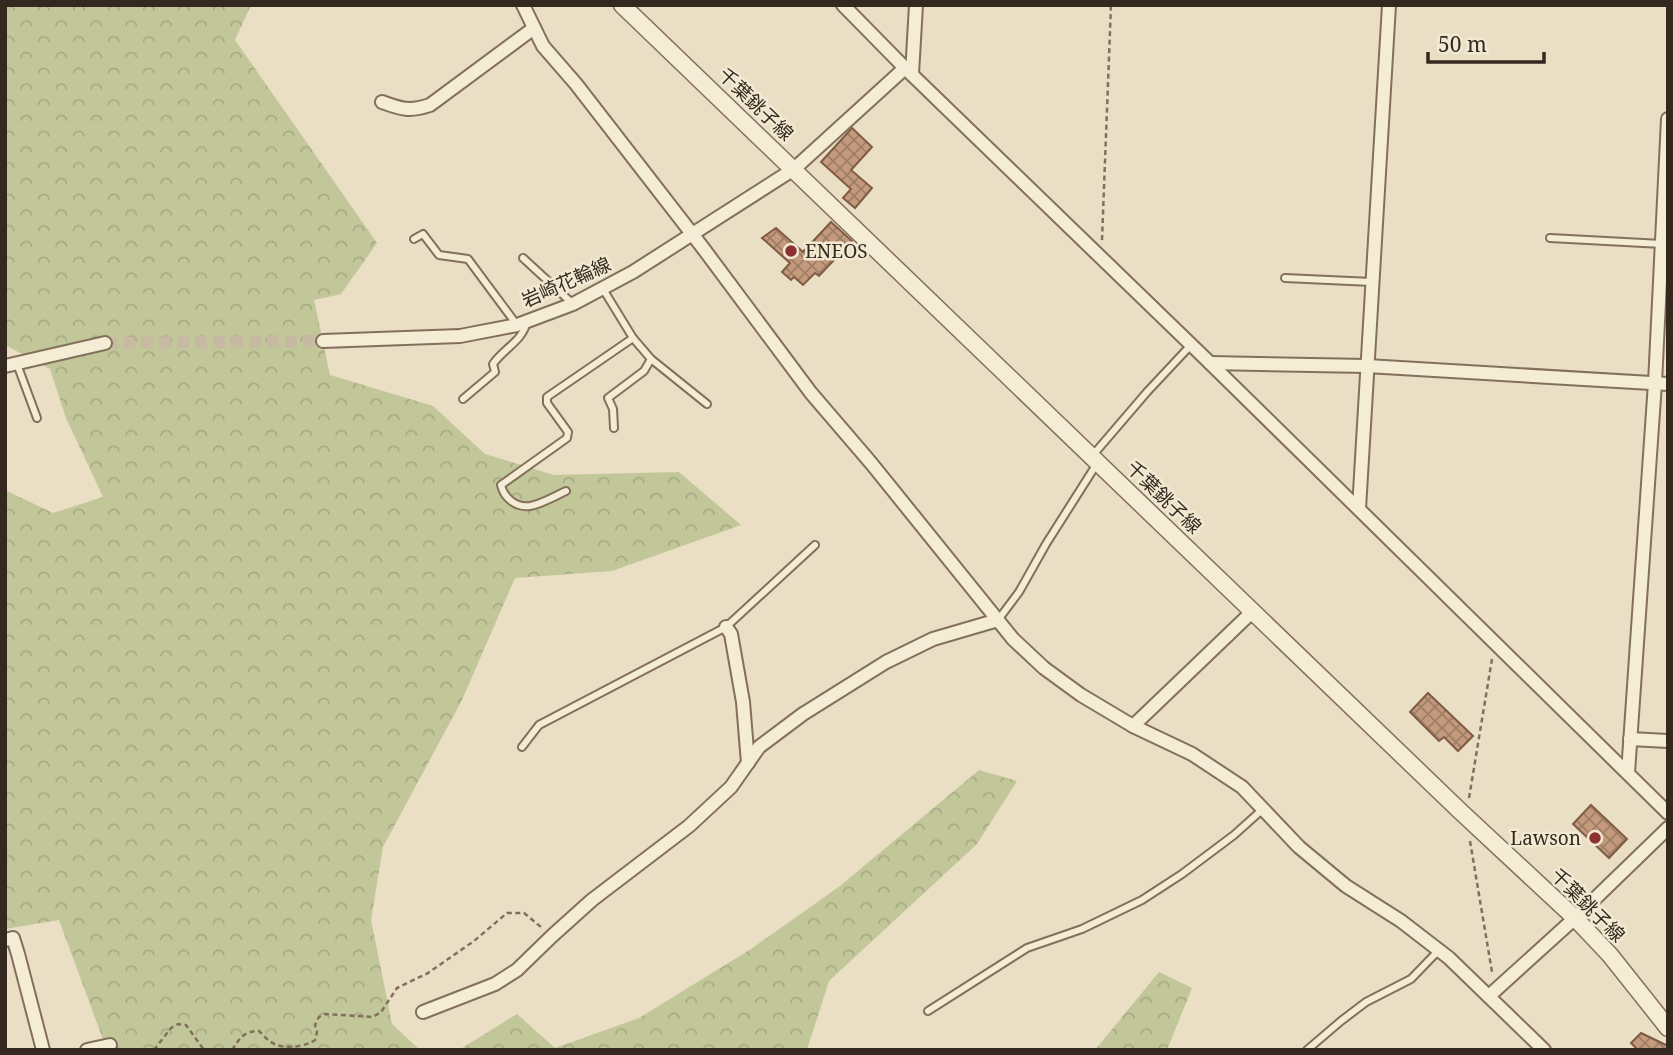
<svg xmlns="http://www.w3.org/2000/svg" width="1673" height="1055" viewBox="0 0 1673 1055" font-family="'Noto Serif','Noto Sans JP',serif">
	<style>
		.forest { fill: url(#forest-crowns) }
		.building { fill: url(#building-cross-hatch); stroke: #7f5b44; stroke-width: 2 }
		.lines { fill: none; stroke-linecap: round; stroke-linejoin: round }
		.minor-tunnel { stroke: #c6baa3; stroke-width: 12; stroke-dasharray: 12 6; stroke-linecap: butt }
		.service-casing { stroke: #83705c; stroke-width: 10 }
		.minor-casing { stroke: #83705c; stroke-width: 16 }
		.tertiary-casing { stroke: #83705c; stroke-width: 19 }
		.path { stroke: #83705c; stroke-width: 2.5; stroke-dasharray: 5 3.5; stroke-linecap: butt }
		.service { stroke: #f5ecd6; stroke-width: 6 }
		.minor { stroke: #f5ecd6; stroke-width: 12 }
		.tertiary { stroke: #f5ecd6; stroke-width: 16 }
		.poi-dot { fill: #8c3233; stroke: #f2e9d3; stroke-width: 2.5 }
		.labels { text-anchor: middle; dominant-baseline: central; stroke-width: 5; stroke-linejoin: round; paint-order: stroke }
		.street-label { font-size: 19px; fill: #34291f; stroke: #f2e9d3 }
		.poi-label { font-size: 19px; fill: #34291f; stroke: #f2e9d3; text-anchor: start }
	</style>
	<defs>
		<pattern id="forest-crowns" width="20" height="18" patternUnits="userSpaceOnUse" patternTransform="scale(1.75)"><rect width="20" height="18" fill="#c2c799"/><path d="M2 6a3 3 0 1 1 6 0M12 15a3 3 0 1 1 6 0" fill="none" stroke="#a7ab83"/></pattern>
		<pattern id="building-cross-hatch" width="8" height="8" patternUnits="userSpaceOnUse" patternTransform="scale(1.75)"><rect width="8" height="8" fill="#c49a7d"/><path d="M0 0l8 8M0 8l8-8" fill="none" stroke="#a07e66"/></pattern>
	</defs>
	<rect width="100%" height="100%" fill="#eadec4"/>
	<g class="forest">
		<polygon points="5,5 251,5 235,40 377,243 341,294 314,300 330,375 433,406 485,454 554,475 679,472 741,525 612,571 515,578 462,700 383,847 371,920 392,1024 420,1050 107,1050 59,920 5,929 5,490 53,513 103,497 66,418 50,369 5,345"/>
		<polygon points="979,770 1017,781 977,844 829,981 807,1050 459,1050 517,1014 555,1048 639,1018 751,949 840,886"/>
		<polygon points="1159,972 1192,988 1167,1050 1095,1050"/>
	</g>
	<g class="building">
		<polygon points="852,128 872,147 851,170 872,188 855,208 843,198 851,189 821,162"/>
		<polygon points="831,222 852,241 819,276 815,273 803,285 794,277 791,280 782,272 790,263 762,238 776,228 803,252"/>
		<polygon points="1428,693 1473,736 1458,751 1444,737 1439,741 1410,712"/>
		<polygon points="1591,805 1627,839 1609,858 1573,824"/>
		<polygon points="1641,1033 1668,1046 1668,1050 1638,1050 1631,1043"/>
	</g>
	<g class="lines">
		<polyline class="minor-tunnel" points="105,343 323,341"/>
		<defs>
			<g id="service">
				<polyline points="1550,238 1662,244"/>
				<polyline points="414,239 423,234 439,255 468,259 517,325"/>
				<polyline points="523,258 573,304"/>
				<polyline points="1285,278 1372,282"/>
				<polyline points="603,289 633,338 651,359 707,404"/>
				<polyline points="17,364 37,418"/>
				<path d="M463 399 495 372 493 364C504 348 523 341 527 321"/>
				<polyline points="614,428 613,409 608,398 644,371 651,359"/>
				<polyline points="1093,455 1147,392 1191,345"/>
				<path d="M566 491C555 496 542 504 530 506 516 508 504 498 501 485L567 438 568 432 547 403V397L633 338"/>
				<polyline points="998,620 1019,592 1046,544 1098,462"/>
				<polyline points="522,747 539,725 726,627 815,545"/>
				<polyline points="928,1011 1027,948 1082,929 1142,900 1182,874 1234,835 1263,809"/>
				<polyline points="1307,1050 1341,1021 1366,1002 1411,979 1439,950"/>
			</g>
			<g id="minor">
				<polyline points="523,5 543,46 576,84 703,248 811,393 871,463 1013,639 1044,668 1081,695 1133,726 1192,754 1242,787 1299,847 1346,886 1401,921 1449,958 1544,1050"/>
				<polyline points="843,5 905,68 1210,363 1668,813"/>
				<polyline points="912,74 916,5"/>
				<path d="M382 102C401 109 409 112 430 105L534 28"/>
				<polyline points="323,341 460,336 517,325 573,304 633,272 794,169 905,68"/>
				<polyline points="1210,363 1367,366 1668,384"/>
				<polyline points="5,366 105,343"/>
				<polyline points="1359,509 1389,5"/>
				<polyline points="726,627 731,634 743,702 748,763"/>
				<polyline points="1133,726 1253,611"/>
				<polyline points="1630,739 1668,741"/>
				<polyline points="1628,773 1655,383 1668,119"/>
				<polyline points="5,940 13,938 18,954 43,1050"/>
				<polyline points="1489,996 1575,918 1668,828"/>
				<polyline points="423,1012 495,984 517,970 552,936 592,900 689,826 731,787 759,747 803,714 886,662 933,639 998,620"/>
				<polyline points="87,1050 110,1045"/>
			</g>
			<polyline id="tertiary" points="622,5 1460,811 1575,918 1610,955 1668,1028"/>
		</defs>
		<use href="#service" class="service-casing"/>
		<use href="#minor" class="minor-casing"/>
		<use href="#tertiary" class="tertiary-casing"/>
		<g class="path">
			<polyline points="1102,240 1111,5"/>
			<polyline points="1469,798 1492,659"/>
			<polyline points="1470,841 1492,972"/>
			<polyline points="154,1050 171,1028 178,1024 186,1025 204,1050"/>
			<path d="M232 1050C240 1038 244 1031 259 1031 264 1036 270 1043 277 1045 288 1049 307 1046 315 1040L317 1032 315 1025 319 1017 325 1014 373 1017 381 1012 397 988 428 973 474 941 507 913H524L541 927"/>
		</g>
		<use href="#service" class="service"/>
		<use href="#minor" class="minor"/>
		<use href="#tertiary" class="tertiary"/>
	</g>
	<g class="poi-dot">
		<circle cx="791" cy="251" r="7"/>
		<circle cx="1595" cy="838" r="7"/>
	</g>
	<g class="labels">
		<g class="street-label">
			<text transform="translate(756 104) rotate(44)">千葉銚子線</text>
			<text transform="translate(566 282) rotate(-24)">岩崎花輪線</text>
			<text transform="translate(1164 497) rotate(44)">千葉銚子線</text>
			<text transform="translate(1588 905) rotate(45)">千葉銚子線</text>
		</g>
		<g class="poi-label">
			<text x="805" y="251">ENEOS</text>
			<text x="1581" y="838" text-anchor="end">Lawson</text>
		</g>
	</g>
	<rect width="1673" height="1055" fill="none" stroke="#34291f" stroke-width="14"/>
	<path d="M1428 52v10h116v-10" fill="none" stroke="#34291f" stroke-width="3.5"/>
	<text x="1438" y="52" font-size="21" fill="#34291f" stroke="#f2e9d3" stroke-width="5" paint-order="stroke">50 m</text>
</svg>
